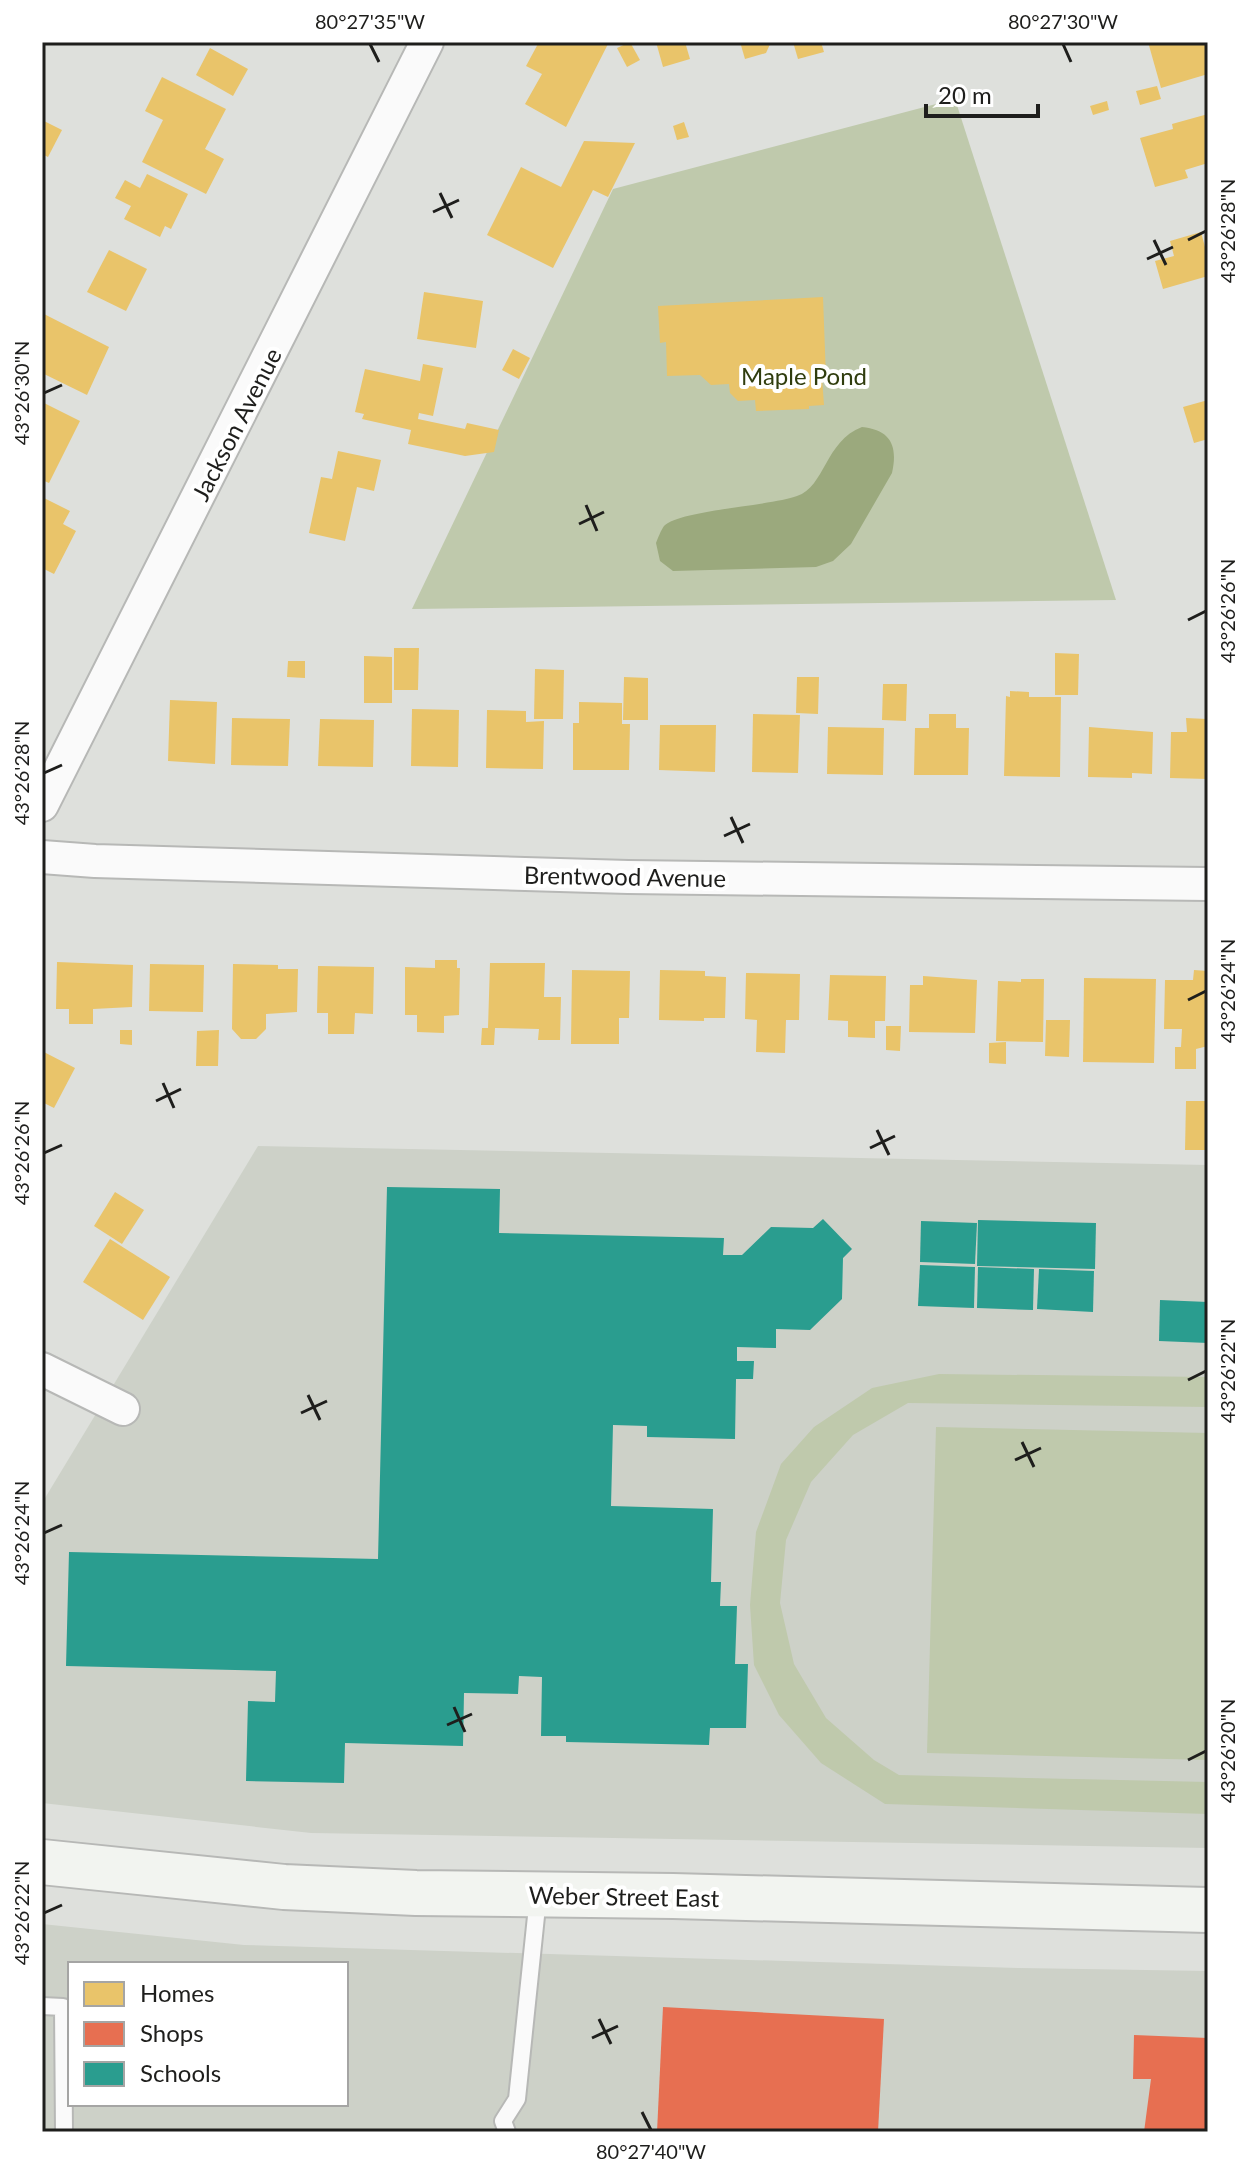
<svg xmlns="http://www.w3.org/2000/svg" width="1250" height="2174" viewBox="0 0 1250 2174" font-family="Lato,sans-serif">
	<style>
		.built { fill: #cdd1c8; fill-rule: evenodd }
		.green { fill: #bfc9ac }
		.water { fill: #9ba97d }
		.homes { fill: #e9c46a }
		.shops { fill: #e76f51 }
		.schools { fill: #2a9d8f }
		.lines { fill: none; stroke-linecap: round; stroke-linejoin: round }
		.lane-casing { stroke: #b7b8b6; stroke-width: 20 }
		.street-casing { stroke: #b7b8b6; stroke-width: 36 }
		.secondary-casing { stroke: #b7b8b6; stroke-width: 48 }
		.lane { stroke: #fafafa; stroke-width: 16 }
		.street { stroke: #fafafa; stroke-width: 32 }
		.secondary { stroke: #f2f4f0; stroke-width: 44 }
		.ticks { fill: none; stroke: #1e1e1c; stroke-width: 3 }
		.labels { text-anchor: middle; dominant-baseline: central; stroke-width: 8; stroke-linejoin: round; paint-order: stroke }
		.park-label { font-size: 24px; fill: #303d0e; stroke: #fff }
		.street-label { font-size: 24px; fill: #1e1e1c; stroke: #fff }
		.neatline { fill: none; stroke: #1e1e1c; stroke-width: 3 }
		.ticks-label { font-size: 20px; text-anchor: middle; fill: #1e1e1c }
	</style>
	<rect width="100%" height="100%" fill="#dee0dc"/>
	<g class="built">
		<polygon points="258,1146 1208,1165 1208,1848 311,1833 42,1803 42,1503"/>
		<path d="M42 1924 244 1945 1020 1968 1208 1971V2132H42ZM70 1964H346V2104H70Z"/>
	</g>
	<g class="green">
		<polygon points="955,99 1116,600 412,609 613,189"/>
		<polygon points="939,1374 1208,1377 1208,1407 908,1403 853,1435 811,1482 786,1540 780,1603 794,1664 826,1718 874,1760 899,1775 1208,1782 1208,1814 885,1804 821,1763 779,1715 754,1665 750,1605 756,1532 781,1464 814,1427 872,1388"/>
		<polygon points="936,1427 1208,1433 1208,1760 927,1753"/>
	</g>
	<path class="water" d="M862 427C891 430 898 446 892 473L851 544 833 561 816 567 673 571 660 561 656 543C658 538 661 530 664 526 680 510 770 506 797 496 825 487 825 441 862 427Z"/>
	<g class="homes">
		<polygon points="539,42 609,42 566,127 525,104 542,74 526,66"/>
		<polygon points="630,42 640,60 627,67 617,48"/>
		<polygon points="656,42 685,42 690,59 663,67"/>
		<polygon points="740,42 771,42 766,53 745,59"/>
		<polygon points="793,42 821,42 824,52 798,59"/>
		<polygon points="1148,42 1208,42 1208,74 1161,88"/>
		<polygon points="210,48 248,69 233,96 196,75"/>
		<polygon points="162,77 226,109 205,149 224,159 206,194 142,162 163,120 145,111"/>
		<polygon points="1157,86 1161,99 1140,105 1136,91"/>
		<polygon points="1107,101 1109,110 1093,115 1090,106"/>
		<polygon points="1208,114 1208,163 1185,170 1188,178 1155,187 1140,138 1173,129 1172,124"/>
		<polygon points="42,120 62,130 48,157 42,154"/>
		<polygon points="684,122 689,137 677,140 673,126"/>
		<polygon points="584,141 635,143 608,197 593,190 553,268 487,235 521,167 561,187"/>
		<polygon points="147,174 188,194 171,229 165,226 160,237 124,219 131,206 115,198 125,180 140,188"/>
		<polygon points="1201,232 1205,247 1208,246 1208,276 1163,289 1155,261 1174,256 1170,241"/>
		<polygon points="109,250 147,269 126,311 87,292"/>
		<polygon points="424,292 483,301 476,348 417,339"/>
		<polygon points="823,297 826,378 822,378 824,405 809,406 809,409 756,411 755,400 738,401 730,393 729,384 711,385 700,375 667,376 666,342 660,343 658,306"/>
		<polygon points="42,313 109,347 87,395 42,373"/>
		<polygon points="513,349 530,358 519,379 502,370"/>
		<polygon points="423,364 443,368 433,416 419,413 418,419 465,429 467,423 499,430 494,452 465,456 408,444 411,430 362,419 364,414 355,412 365,369 420,381"/>
		<polygon points="1208,400 1208,439 1194,443 1183,407"/>
		<polygon points="42,402 80,421 49,483 42,480"/>
		<polygon points="338,451 381,460 374,491 357,487 345,541 309,533 321,477 332,479"/>
		<polygon points="42,497 70,511 63,524 76,531 54,574 42,568"/>
		<polygon points="394,648 419,648 418,690 394,690"/>
		<polygon points="1055,653 1079,654 1078,695 1055,695"/>
		<polygon points="364,656 392,657 392,703 364,703"/>
		<polygon points="288,661 305,661 305,678 287,677"/>
		<polygon points="535,669 564,670 563,719 534,719"/>
		<polygon points="624,677 648,678 648,720 623,720"/>
		<polygon points="797,677 819,677 818,714 796,713"/>
		<polygon points="883,684 907,684 906,721 882,720"/>
		<polygon points="1010,691 1029,692 1029,697 1061,697 1060,777 1004,776 1006,696 1010,697"/>
		<polygon points="170,700 217,702 215,764 168,761"/>
		<polygon points="579,702 622,703 622,724 630,724 629,770 573,770 573,723 579,723"/>
		<polygon points="412,709 459,710 458,767 411,766"/>
		<polygon points="487,710 526,711 526,722 544,721 543,769 486,768"/>
		<polygon points="753,714 800,715 798,773 752,772"/>
		<polygon points="929,714 956,714 956,728 969,728 968,775 914,775 915,728 929,728"/>
		<polygon points="232,718 290,719 288,766 231,765"/>
		<polygon points="1186,718 1207,719 1208,779 1170,778 1171,732 1187,732"/>
		<polygon points="320,719 374,720 373,767 318,766"/>
		<polygon points="660,725 716,725 715,772 659,770"/>
		<polygon points="828,727 884,728 883,775 827,774"/>
		<polygon points="1089,727 1153,732 1152,774 1132,773 1132,778 1088,777"/>
		<polygon points="435,960 457,960 457,968 460,968 459,1015 444,1016 444,1033 417,1032 417,1015 405,1015 405,967 435,968"/>
		<polygon points="57,962 133,965 132,1007 93,1009 93,1024 69,1024 69,1009 56,1009"/>
		<polygon points="490,963 545,963 544,997 561,997 560,1040 538,1040 539,1029 495,1028 494,1045 481,1045 482,1028 488,1028"/>
		<polygon points="150,964 204,965 203,1012 149,1011"/>
		<polygon points="233,964 278,965 278,969 298,969 297,1012 266,1014 266,1029 256,1039 241,1039 232,1029"/>
		<polygon points="318,966 374,967 373,1014 355,1013 354,1034 328,1034 328,1013 317,1013"/>
		<polygon points="572,970 630,971 629,1018 619,1018 619,1044 571,1044"/>
		<polygon points="660,970 705,971 705,976 726,977 725,1018 704,1018 704,1021 659,1020"/>
		<polygon points="1194,970 1208,971 1208,1046 1196,1049 1196,1069 1175,1069 1175,1047 1181,1047 1182,1029 1164,1029 1165,980 1193,980"/>
		<polygon points="746,973 800,974 799,1020 786,1020 785,1053 756,1052 757,1020 745,1019"/>
		<polygon points="830,975 886,976 885,1021 875,1021 875,1038 848,1037 848,1021 828,1020"/>
		<polygon points="923,976 977,980 975,1033 909,1032 910,985 923,985"/>
		<polygon points="1084,978 1156,979 1154,1063 1083,1062"/>
		<polygon points="1021,979 1044,979 1043,1042 996,1041 998,981 1021,982"/>
		<polygon points="1046,1020 1070,1020 1069,1057 1045,1056"/>
		<polygon points="886,1026 901,1026 900,1051 886,1050"/>
		<polygon points="120,1030 132,1030 132,1045 120,1044"/>
		<polygon points="219,1030 218,1066 196,1066 197,1031"/>
		<polygon points="1006,1042 1006,1064 989,1063 989,1043"/>
		<polygon points="42,1051 75,1068 54,1108 42,1102"/>
		<polygon points="1186,1101 1208,1101 1208,1150 1185,1150"/>
		<polygon points="115,1192 144,1210 122,1244 94,1226"/>
		<polygon points="110,1239 170,1277 143,1320 83,1282"/>
	</g>
	<g class="shops">
		<polygon points="663,2007 884,2019 878,2132 657,2132"/>
		<polygon points="1134,2035 1208,2038 1208,2132 1144,2132 1151,2079 1133,2079"/>
	</g>
	<g class="schools">
		<polygon points="387,1187 500,1189 499,1233 724,1238 723,1255 742,1255 771,1227 813,1228 823,1219 852,1249 843,1258 842,1299 810,1330 776,1329 776,1348 737,1347 737,1361 754,1361 753,1379 736,1379 735,1439 647,1437 647,1426 613,1425 611,1506 713,1509 711,1582 721,1582 720,1606 737,1606 735,1664 748,1664 746,1728 710,1728 709,1745 566,1742 566,1736 541,1736 542,1677 519,1676 518,1694 464,1693 463,1746 345,1743 344,1783 246,1781 248,1701 275,1702 276,1671 66,1666 69,1552 378,1559"/>
		<polygon points="978,1220 1096,1223 1095,1269 977,1266"/>
		<polygon points="921,1221 977,1223 975,1264 920,1262"/>
		<polygon points="920,1265 975,1267 974,1308 918,1306"/>
		<polygon points="978,1267 1034,1269 1033,1310 977,1308"/>
		<polygon points="1039,1269 1094,1271 1093,1312 1037,1309"/>
		<polygon points="1160,1300 1208,1302 1208,1343 1159,1341"/>
	</g>
	<g class="lines">
		<defs>
			<g id="lane">
				<polyline points="42,2006 63,2007 64,2132"/>
				<polyline points="507,2132 503,2121 517,2099 538,1897"/>
			</g>
			<g id="street">
				<polyline points="42,805 427,42"/>
				<polyline points="42,857 95,861 628,877 1208,884"/>
				<polyline points="42,1369 123,1409"/>
			</g>
			<polyline id="secondary" points="42,1862 284,1887 416,1893 673,1896 1208,1910"/>
		</defs>
		<use href="#lane" class="lane-casing"/>
		<use href="#street" class="street-casing"/>
		<use href="#secondary" class="secondary-casing"/>
		<use href="#lane" class="lane"/>
		<use href="#street" class="street"/>
		<use href="#secondary" class="secondary"/>
	</g>
	<path class="ticks" d="M370 44 379 62M1063 44 1071 62M440 193 452 218M433 212 459 200M1154 240 1166 265M1188 240 1206 231M1147 259 1173 247M44 393 62 385M586 505 597 531M579 524 604 512M1188 620 1206 611M44 773 62 765M731 817 743 843M724 836 750 824M1188 1000 1206 991M163 1083 174 1108M156 1101 181 1089M877 1130 889 1155M870 1148 895 1136M44 1153 62 1145M1188 1380 1206 1371M308 1395 320 1420M301 1413 327 1401M1022 1442 1034 1467M1015 1460 1041 1448M44 1533 62 1525M454 1707 465 1732M447 1725 472 1714M1188 1760 1206 1751M44 1913 62 1905M599 2019 611 2044M592 2038 618 2026M642 2112 651 2130"/>
	<g class="labels">
		<g class="park-label">
			<text x="804" y="375">Maple Pond</text>
		</g>
		<g class="street-label">
			<text transform="translate(236 424) rotate(-63)">Jackson Avenue</text>
			<text transform="translate(625 876) rotate(1)">Brentwood Avenue</text>
			<text transform="translate(624 1896) rotate(1)">Weber Street East</text>
		</g>
	</g>
	<rect width="1250" height="2174" fill="none" stroke="#ffffff" stroke-width="88"/>
	<rect x="68" y="1962" width="280" height="144" fill="#ffffff" stroke="#a5a5a4" stroke-width="2"/>
	<rect x="84" y="1982" width="40" height="24" fill="#e9c46a" stroke="#a5a5a4" stroke-width="2"/>
	<text x="140" y="2002" font-size="24" fill="#1e1e1c">Homes</text>
	<rect x="84" y="2022" width="40" height="24" fill="#e76f51" stroke="#a5a5a4" stroke-width="2"/>
	<text x="140" y="2042" font-size="24" fill="#1e1e1c">Shops</text>
	<rect x="84" y="2062" width="40" height="24" fill="#2a9d8f" stroke="#a5a5a4" stroke-width="2"/>
	<text x="140" y="2082" font-size="24" fill="#1e1e1c">Schools</text>
	<path d="M926 104v12h112v-12" fill="none" stroke="#1e1e1c" stroke-width="4"/>
	<text x="938" y="104" font-size="24" fill="#1e1e1c" stroke="#ffffff" stroke-width="6" paint-order="stroke">20 m</text>
	<rect x="44" y="44" width="1162" height="2086" class="neatline"/>
	<g class="ticks-label">
		<text x="370" y="29">80°27'35"W</text>
		<text x="1063" y="29">80°27'30"W</text>
		<text transform="translate(1228 231) rotate(-90)" y="7">43°26'28"N</text>
		<text transform="translate(22 393) rotate(-90)" y="7">43°26'30"N</text>
		<text transform="translate(1228 611) rotate(-90)" y="7">43°26'26"N</text>
		<text transform="translate(22 773) rotate(-90)" y="7">43°26'28"N</text>
		<text transform="translate(1228 991) rotate(-90)" y="7">43°26'24"N</text>
		<text transform="translate(22 1153) rotate(-90)" y="7">43°26'26"N</text>
		<text transform="translate(1228 1371) rotate(-90)" y="7">43°26'22"N</text>
		<text transform="translate(22 1533) rotate(-90)" y="7">43°26'24"N</text>
		<text transform="translate(1228 1751) rotate(-90)" y="7">43°26'20"N</text>
		<text transform="translate(22 1913) rotate(-90)" y="7">43°26'22"N</text>
		<text x="651" y="2159">80°27'40"W</text>
	</g>
</svg>
